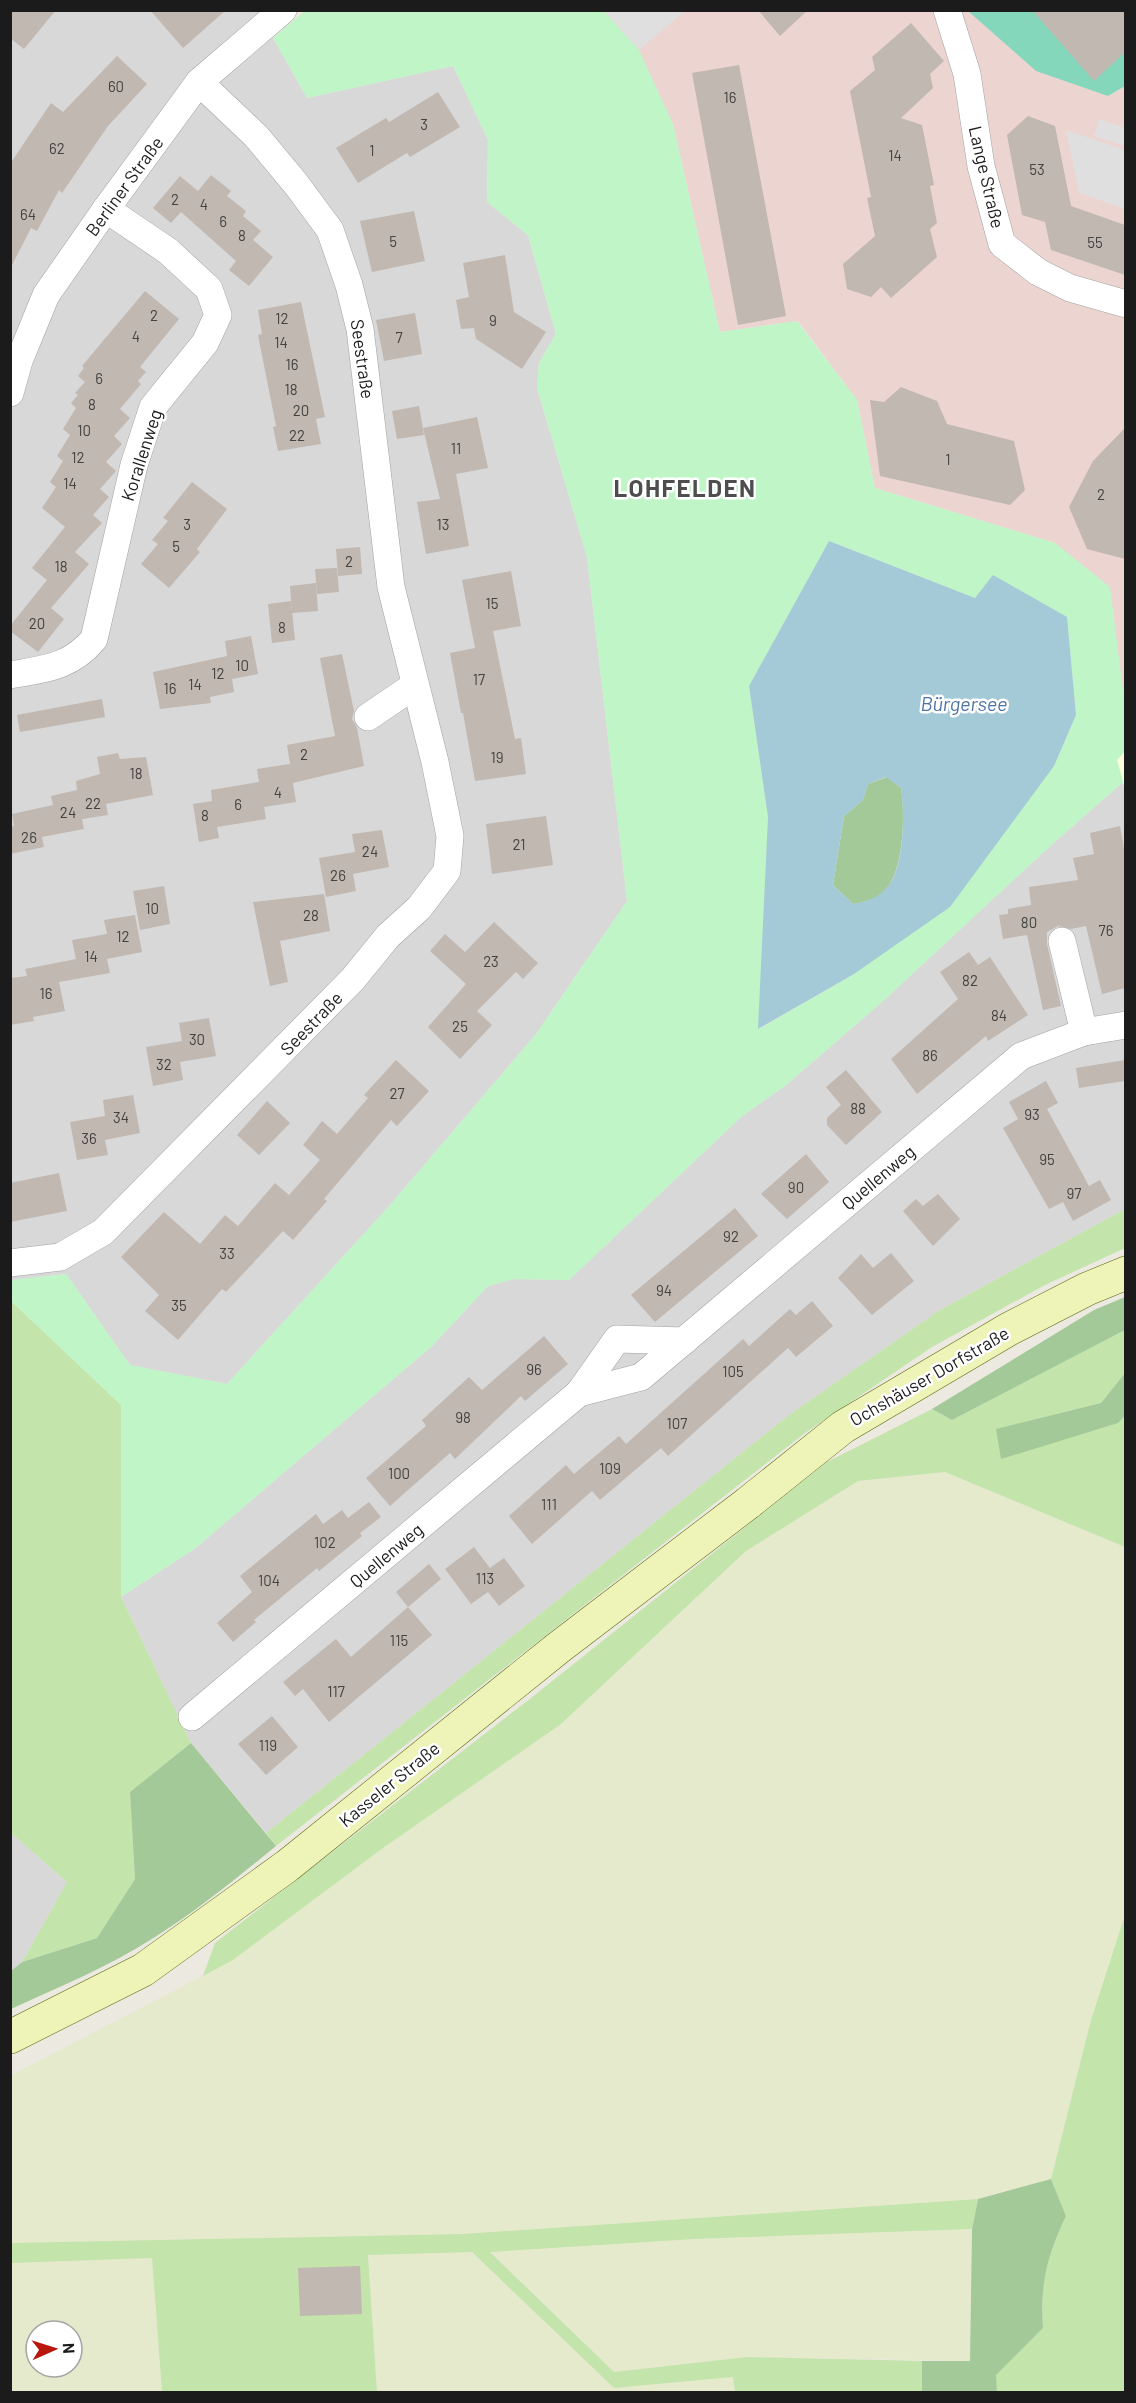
<svg xmlns="http://www.w3.org/2000/svg" width="1136" height="2403" viewBox="0 0 1136 2403" font-family="Barlow,sans-serif">
	<style>
		.residential { fill: #d9d8d8 }
		.commercial { fill: #ecd4d1 }
		.education { fill: #fafcda }
		.farmland { fill: #e6eacd; fill-rule: evenodd }
		.grass { fill: #c3e4aa }
		.forest { fill: #a4c998 }
		.park { fill: #c0f5c7; fill-rule: evenodd }
		.pitch { fill: #84d7bb }
		.parking { fill: #dfdfdf }
		.water { fill: #a4c9d7; fill-rule: evenodd }
		.building { fill: #c0b8b1 }
		.lines { fill: none; stroke-linecap: round; stroke-linejoin: round }
		.street-casing { stroke: #a2a2a2; stroke-width: 28 }
		.secondary-casing { stroke: #59690c; stroke-width: 34 }
		.street { stroke: #fff; stroke-width: 27 }
		.secondary { stroke: #eef4b7; stroke-width: 33 }
		.labels { text-anchor: middle; dominant-baseline: central; stroke-width: 5; stroke-linejoin: round; paint-order: stroke }
		.number-label { font-size: 15px; fill: #444240 }
		.street-label { font-size: 18px; fill: #1b1b1b; stroke: #fff }
		.water-label { font-size: 20px; font-style: italic; fill: #4f74a3; stroke: #fff }
		.district-label { font-size: 24px; font-weight: bold; letter-spacing: 1.5px; fill: #4e4e4e; stroke: #fff }
	</style>
	<rect width="100%" height="100%" fill="#ece9e1"/>
	<g class="residential">
		<polygon points="10,11 262,11 256,17 273,38 307,98 453,66 488,140 487,202 528,235 556,334 539,363 537,388 587,557 627,901 536,1034 390,1205 227,1384 130,1365 66,1274 11,1280"/>
		<polygon points="1123,782 1126,790 1125,1209 940,1310 789,1415 266,1833 191,1743 121,1597 197,1547 432,1346 488,1286 514,1279 569,1280 741,1117 786,1085 881,1003 1048,848"/>
		<polygon points="11,1833 67,1882 22,1962 11,1971"/>
	</g>
	<polygon class="commercial" points="604,11 968,11 1108,96 1125,86 1125,706 1122,686 1055,543 875,488 857,400 798,321 720,332 673,124"/>
	<polygon class="education" points="1125,751 1125,790 1117,760"/>
	<g class="farmland">
		<polygon points="945,1472 1125,1547 1125,1915 1091,2020 1051,2179 978,2199 462,2234 11,2243 10,2076 233,1960 383,1848 561,1724 746,1551 858,1481"/>
		<polygon points="972,2229 970,2361 747,2357 614,2372 490,2251 695,2239"/>
		<polygon points="472,2252 614,2388 733,2377 735,2392 377,2392 368,2254"/>
		<path d="M152 2258 162 2392H11L10 2263ZM36 2331H72V2367H36Z"/>
	</g>
	<g class="grass">
		<polygon points="1125,1209 1125,1248 1045,1285 932,1347 805,1433 276,1846 266,1833 789,1415 940,1310"/>
		<polygon points="11,1301 121,1405 121,1597 191,1743 130,1792 135,1879 97,1938 22,1962 67,1882 11,1833"/>
		<polygon points="1125,1330 1125,1373 1101,1403 997,1429 1118,1423 1125,1416 1125,1547 945,1472 858,1481 746,1551 561,1724 383,1848 233,1960 203,1976 215,1943 531,1698 827,1462 932,1409 952,1420"/>
		<path d="M1125 1915V2392H997L995 2375 1043 2328C1040 2284 1047 2256 1066 2216L1051 2179 1091 2020Z"/>
		<polygon points="978,2199 972,2229 695,2239 490,2252 614,2372 747,2357 922,2361 922,2392 735,2392 733,2377 614,2388 472,2252 368,2255 377,2392 162,2392 152,2258 11,2263 10,2243 462,2234"/>
	</g>
	<g class="forest">
		<path d="M887 777 901 788C905 812 904 864 889 885 880 898 867 902 853 904L833 885 844 816 863 800 868 784Z"/>
		<polygon points="1125,1297 1125,1330 952,1420 932,1409 1094,1310"/>
		<polygon points="1125,1373 1125,1416 1118,1423 1001,1459 996,1429 1101,1403"/>
		<path d="M191 1743 276 1846C237 1878 198 1910 155 1937 110 1966 59 1987 11 2009V1971L22 1962 97 1938 135 1879 130 1792Z"/>
		<path d="M1051 2179 1066 2216C1047 2256 1040 2284 1043 2328L996 2375 997 2392H922V2361H970L972 2229 978 2199Z"/>
	</g>
	<path class="park" d="M305 11H604L639 50 673 124 720 332 797 321 857 400 875 488 1055 543 1110 587 1125 706V751L1117 760 1123 782 1048 848 881 1003 786 1085 741 1117 569 1280 514 1279 488 1286 432 1346 197 1547 121 1597V1405L11 1301 10 1280 66 1274 130 1365 227 1384 390 1205 536 1034 627 901 587 557 537 388 539 363 556 334 528 235 487 202 488 140 453 66 307 98 273 38ZM829 541 975 598 1067 617 1076 715 1054 766 1017 813 854 974 759 1029 768 817 749 686Z"/>
	<polygon class="pitch" points="968,11 1125,11 1125,86 1108,96 1036,71"/>
	<g class="parking">
		<polygon points="604,11 685,11 639,50"/>
		<polygon points="1099,119 1125,128 1125,146 1094,136"/>
		<polygon points="1066,130 1125,150 1125,209 1079,193"/>
	</g>
	<path class="water" d="M829 541 975 598 993 575 1067 617 1076 715 1054 766 950 907 854 974 758 1029 768 817 749 686ZM886 777 901 788C905 813 904 865 889 885 880 897 867 902 853 904L833 885 844 816 863 800 868 784Z"/>
	<g class="building">
		<polygon points="10,10 56,10 24,49 10,38"/>
		<polygon points="150,10 226,10 183,48"/>
		<polygon points="758,10 808,10 780,36"/>
		<polygon points="1032,10 1125,10 1125,52 1094,81"/>
		<polygon points="911,23 944,61 930,74 933,88 901,118 922,125 934,185 930,186 937,223 930,229 937,257 891,298 881,287 871,297 847,289 843,264 875,236 867,198 871,197 850,91 875,70 872,57"/>
		<polygon points="117,56 147,84 108,126 62,193 59,190 37,231 31,228 10,269 10,164 51,103 63,112"/>
		<polygon points="739,65 786,316 738,325 692,73"/>
		<polygon points="438,92 460,127 410,157 407,153 358,183 336,148 386,118 389,122"/>
		<polygon points="1028,116 1055,126 1071,206 1125,225 1125,275 1051,250 1045,222 1022,215 1007,135"/>
		<polygon points="211,175 231,191 227,196 246,211 243,216 261,231 253,240 273,257 249,286 229,270 236,261 181,212 171,223 153,208 180,176 198,191"/>
		<polygon points="414,211 425,261 372,272 360,221"/>
		<polygon points="505,255 514,312 546,332 522,369 476,339 474,328 461,329 456,300 469,297 463,263"/>
		<polygon points="145,291 179,319 140,367 146,372 138,381 141,384 120,409 130,418 114,436 122,444 106,462 116,471 100,489 109,497 93,515 102,523 75,552 89,564 51,608 64,619 38,652 10,631 10,626 47,580 32,568 65,527 42,508 56,487 50,482 63,461 57,456 70,435 63,429 76,408 71,403 78,395 75,393 85,382 78,376 84,368 82,366"/>
		<polygon points="301,302 325,417 316,419 321,444 278,451 273,427 276,426 258,335 262,334 258,310"/>
		<polygon points="415,313 422,354 384,361 376,320"/>
		<polygon points="901,387 937,401 947,424 1014,441 1025,490 1010,505 880,476 870,400 884,402"/>
		<polygon points="419,406 424,435 397,439 392,411"/>
		<polygon points="477,417 488,468 456,474 469,546 426,554 417,502 440,499 423,428"/>
		<polygon points="1125,428 1125,559 1087,549 1069,507 1093,461"/>
		<polygon points="192,482 227,509 197,549 200,552 169,588 141,564 158,544 152,540 168,521 163,518"/>
		<polygon points="360,547 362,574 338,576 336,549"/>
		<polygon points="337,568 339,592 317,594 315,569"/>
		<polygon points="511,571 521,626 493,631 515,739 521,738 526,774 475,781 463,713 461,713 450,653 475,648 462,580"/>
		<polygon points="316,583 318,611 292,613 290,586"/>
		<polygon points="291,601 295,640 272,643 268,604"/>
		<polygon points="251,636 258,674 232,679 234,692 210,697 211,703 160,709 153,672 227,656 225,641"/>
		<polygon points="342,654 354,711 352,719 357,728 364,766 293,783 296,802 264,807 266,819 217,827 219,838 199,842 193,804 212,801 211,790 259,782 257,769 290,764 287,745 335,736 320,658"/>
		<polygon points="102,699 105,717 20,732 17,715"/>
		<polygon points="118,753 120,759 146,757 153,795 106,804 108,815 82,819 84,829 42,837 44,847 10,854 10,827 14,826 12,814 53,805 51,796 77,790 76,781 100,774 97,757"/>
		<polygon points="546,816 553,865 492,874 486,824"/>
		<polygon points="1120,826 1125,854 1125,988 1102,994 1086,926 1071,929 1058,926 1047,932 1047,944 1061,1006 1043,1010 1027,935 1003,939 999,915 1008,914 1008,909 1031,905 1029,887 1078,880 1073,858 1094,854 1090,833"/>
		<polygon points="382,830 389,867 353,874 356,891 326,897 319,858 355,852 352,834"/>
		<polygon points="164,886 170,924 140,930 133,891"/>
		<polygon points="324,894 330,931 280,941 288,982 270,986 253,902"/>
		<polygon points="135,915 142,952 107,959 110,973 59,982 65,1011 33,1017 34,1021 10,1025 10,978 27,976 25,969 76,959 72,940 107,934 104,920"/>
		<polygon points="494,922 538,963 523,979 516,972 477,1011 492,1025 460,1059 428,1027 466,984 430,951 445,934 465,952"/>
		<polygon points="969,952 978,965 990,957 1028,1015 988,1041 986,1036 917,1094 891,1059 958,999 940,972"/>
		<polygon points="209,1018 216,1056 180,1062 183,1080 153,1086 146,1047 182,1041 179,1023"/>
		<polygon points="396,1060 429,1091 397,1126 391,1120 324,1199 327,1201 293,1240 283,1231 226,1292 222,1289 178,1340 145,1311 159,1295 121,1257 164,1212 200,1244 225,1215 238,1226 275,1183 289,1195 320,1160 303,1145 322,1121 337,1134 368,1098 364,1095"/>
		<polygon points="1125,1060 1125,1081 1079,1088 1076,1068"/>
		<polygon points="846,1070 882,1112 846,1145 827,1125 827,1118 841,1105 826,1087"/>
		<polygon points="1046,1081 1058,1103 1047,1109 1076,1162 1089,1186 1100,1180 1111,1200 1073,1221 1063,1202 1049,1209 1003,1128 1018,1119 1009,1102"/>
		<polygon points="133,1095 140,1133 105,1140 108,1155 77,1160 70,1122 105,1116 103,1100"/>
		<polygon points="267,1101 290,1123 259,1155 237,1135"/>
		<polygon points="806,1154 829,1182 787,1219 761,1194"/>
		<polygon points="59,1173 67,1211 10,1222 10,1183"/>
		<polygon points="938,1194 960,1219 933,1246 903,1211 916,1199 923,1206"/>
		<polygon points="735,1208 758,1236 655,1322 631,1295"/>
		<polygon points="891,1253 914,1281 872,1315 838,1278 861,1254 873,1268"/>
		<polygon points="812,1301 833,1326 796,1357 788,1348 668,1456 661,1448 600,1500 592,1491 532,1544 509,1516 566,1465 574,1474 619,1436 626,1444 743,1339 749,1346 790,1309 796,1315"/>
		<polygon points="544,1336 568,1364 525,1401 521,1396 455,1459 450,1453 390,1506 366,1478 426,1426 422,1420 469,1377 482,1390"/>
		<polygon points="369,1502 381,1517 360,1533 362,1536 319,1571 317,1568 254,1620 256,1622 233,1642 217,1623 252,1592 240,1576 316,1514 323,1524 342,1510 348,1518"/>
		<polygon points="474,1547 490,1568 504,1558 525,1586 499,1606 488,1592 471,1604 445,1569"/>
		<polygon points="429,1564 441,1579 408,1607 396,1592"/>
		<polygon points="408,1607 432,1635 329,1722 303,1689 295,1696 283,1682 336,1639 351,1657"/>
		<polygon points="272,1716 298,1747 266,1775 238,1744"/>
		<polygon points="360,2266 362,2314 300,2316 298,2268"/>
	</g>
	<g class="lines">
		<defs>
			<g id="street">
				<polyline points="947,10 967,74 981,166 1002,244 1038,272 1070,288 1126,304"/>
				<polyline points="10,393 19,361 46,295 106,209 199,82 283,10"/>
				<path d="M10 675C45 669 71 667 94 639L134 465 153 407 205 343 218 315 209 289 168 251 106 209"/>
				<polyline points="368,717 415,685"/>
				<polyline points="1062,941 1084,1032"/>
				<polyline points="10,1263 60,1257 103,1232 353,979 388,936 419,908 447,871 450,836 435,762 391,587 360,329 349,285 330,230 296,184 256,136 199,82"/>
				<polyline points="579,1393 617,1339 684,1341"/>
				<polyline points="192,1717 579,1393 641,1377 1021,1056 1084,1032 1126,1025"/>
			</g>
			<polyline id="secondary" points="10,2037 143,1970 287,1866 558,1648 748,1503 843,1427 1009,1329 1087,1289 1126,1273"/>
		</defs>
		<use href="#street" class="street-casing"/>
		<use href="#secondary" class="secondary-casing"/>
		<use href="#street" class="street"/>
		<use href="#secondary" class="secondary"/>
	</g>
	<g class="labels">
		<g class="number-label">
			<text x="116" y="86">60</text>
			<text x="730" y="97">16</text>
			<text x="424" y="124">3</text>
			<text x="57" y="148">62</text>
			<text x="372" y="150">1</text>
			<text x="895" y="155">14</text>
			<text x="1037" y="169">53</text>
			<text x="175" y="199">2</text>
			<text x="204" y="204">4</text>
			<text x="28" y="214">64</text>
			<text x="223" y="221">6</text>
			<text x="242" y="235">8</text>
			<text x="393" y="241">5</text>
			<text x="1095" y="242">55</text>
			<text x="154" y="315">2</text>
			<text x="282" y="318">12</text>
			<text x="493" y="320">9</text>
			<text x="136" y="336">4</text>
			<text x="399" y="337">7</text>
			<text x="281" y="342">14</text>
			<text x="292" y="364">16</text>
			<text x="99" y="378">6</text>
			<text x="291" y="389">18</text>
			<text x="92" y="404">8</text>
			<text x="301" y="410">20</text>
			<text x="84" y="430">10</text>
			<text x="297" y="435">22</text>
			<text x="456" y="448">11</text>
			<text x="78" y="457">12</text>
			<text x="948" y="459">1</text>
			<text x="70" y="483">14</text>
			<text x="1101" y="494">2</text>
			<text x="187" y="524">3</text>
			<text x="443" y="524">13</text>
			<text x="176" y="546">5</text>
			<text x="349" y="561">2</text>
			<text x="61" y="566">18</text>
			<text x="492" y="603">15</text>
			<text x="37" y="623">20</text>
			<text x="282" y="627">8</text>
			<text x="242" y="665">10</text>
			<text x="218" y="673">12</text>
			<text x="479" y="679">17</text>
			<text x="195" y="684">14</text>
			<text x="170" y="688">16</text>
			<text x="304" y="754">2</text>
			<text x="497" y="757">19</text>
			<text x="136" y="773">18</text>
			<text x="278" y="792">4</text>
			<text x="93" y="803">22</text>
			<text x="238" y="804">6</text>
			<text x="68" y="812">24</text>
			<text x="205" y="815">8</text>
			<text x="29" y="837">26</text>
			<text x="519" y="844">21</text>
			<text x="370" y="851">24</text>
			<text x="338" y="875">26</text>
			<text x="152" y="908">10</text>
			<text x="311" y="915">28</text>
			<text x="1029" y="922">80</text>
			<text x="1106" y="930">76</text>
			<text x="123" y="936">12</text>
			<text x="91" y="956">14</text>
			<text x="491" y="961">23</text>
			<text x="970" y="980">82</text>
			<text x="46" y="993">16</text>
			<text x="999" y="1015">84</text>
			<text x="460" y="1026">25</text>
			<text x="197" y="1039">30</text>
			<text x="930" y="1055">86</text>
			<text x="164" y="1064">32</text>
			<text x="397" y="1093">27</text>
			<text x="858" y="1108">88</text>
			<text x="1032" y="1114">93</text>
			<text x="121" y="1117">34</text>
			<text x="89" y="1138">36</text>
			<text x="1047" y="1159">95</text>
			<text x="796" y="1187">90</text>
			<text x="1074" y="1193">97</text>
			<text x="731" y="1236">92</text>
			<text x="227" y="1253">33</text>
			<text x="664" y="1290">94</text>
			<text x="179" y="1305">35</text>
			<text x="534" y="1369">96</text>
			<text x="733" y="1371">105</text>
			<text x="463" y="1417">98</text>
			<text x="677" y="1423">107</text>
			<text x="610" y="1468">109</text>
			<text x="399" y="1473">100</text>
			<text x="549" y="1504">111</text>
			<text x="325" y="1542">102</text>
			<text x="485" y="1578">113</text>
			<text x="269" y="1580">104</text>
			<text x="399" y="1640">115</text>
			<text x="336" y="1691">117</text>
			<text x="268" y="1745">119</text>
		</g>
		<g class="street-label">
			<text transform="translate(987 177) rotate(77)">Lange Straße</text>
			<text transform="translate(124 186) rotate(-54)">Berliner Straße</text>
			<text transform="translate(363 359) rotate(82)">Seestraße</text>
			<text transform="translate(141 455) rotate(-72)">Korallenweg</text>
			<text transform="translate(311 1023) rotate(-46)">Seestraße</text>
			<text transform="translate(878 1177) rotate(-40)">Quellenweg</text>
			<text transform="translate(929 1376) rotate(-30)">Ochshäuser Dorfstraße</text>
			<text transform="translate(386 1555) rotate(-40)">Quellenweg</text>
			<text transform="translate(389 1784) rotate(-39)">Kasseler Straße</text>
		</g>
		<g class="water-label">
			<text x="964" y="703">Bürgersee</text>
		</g>
		<g class="district-label">
			<text x="685" y="487">LOHFELDEN</text>
		</g>
	</g>
	<rect width="1136" height="2403" fill="none" stroke="#1b1b1b" stroke-width="24"/>
	<g transform="translate(54 2349) rotate(87)"><circle r="28" fill="#ffffff" stroke="#a4a4a4" stroke-width="1.5"/>
	<path d="M0-4.5L10 22L0 15L-10 22Z" fill="#b9170d"/>
	<text y="-9" font-size="16" font-weight="bold" text-anchor="middle" fill="#1b1b1b">N</text>
	</g>
</svg>
